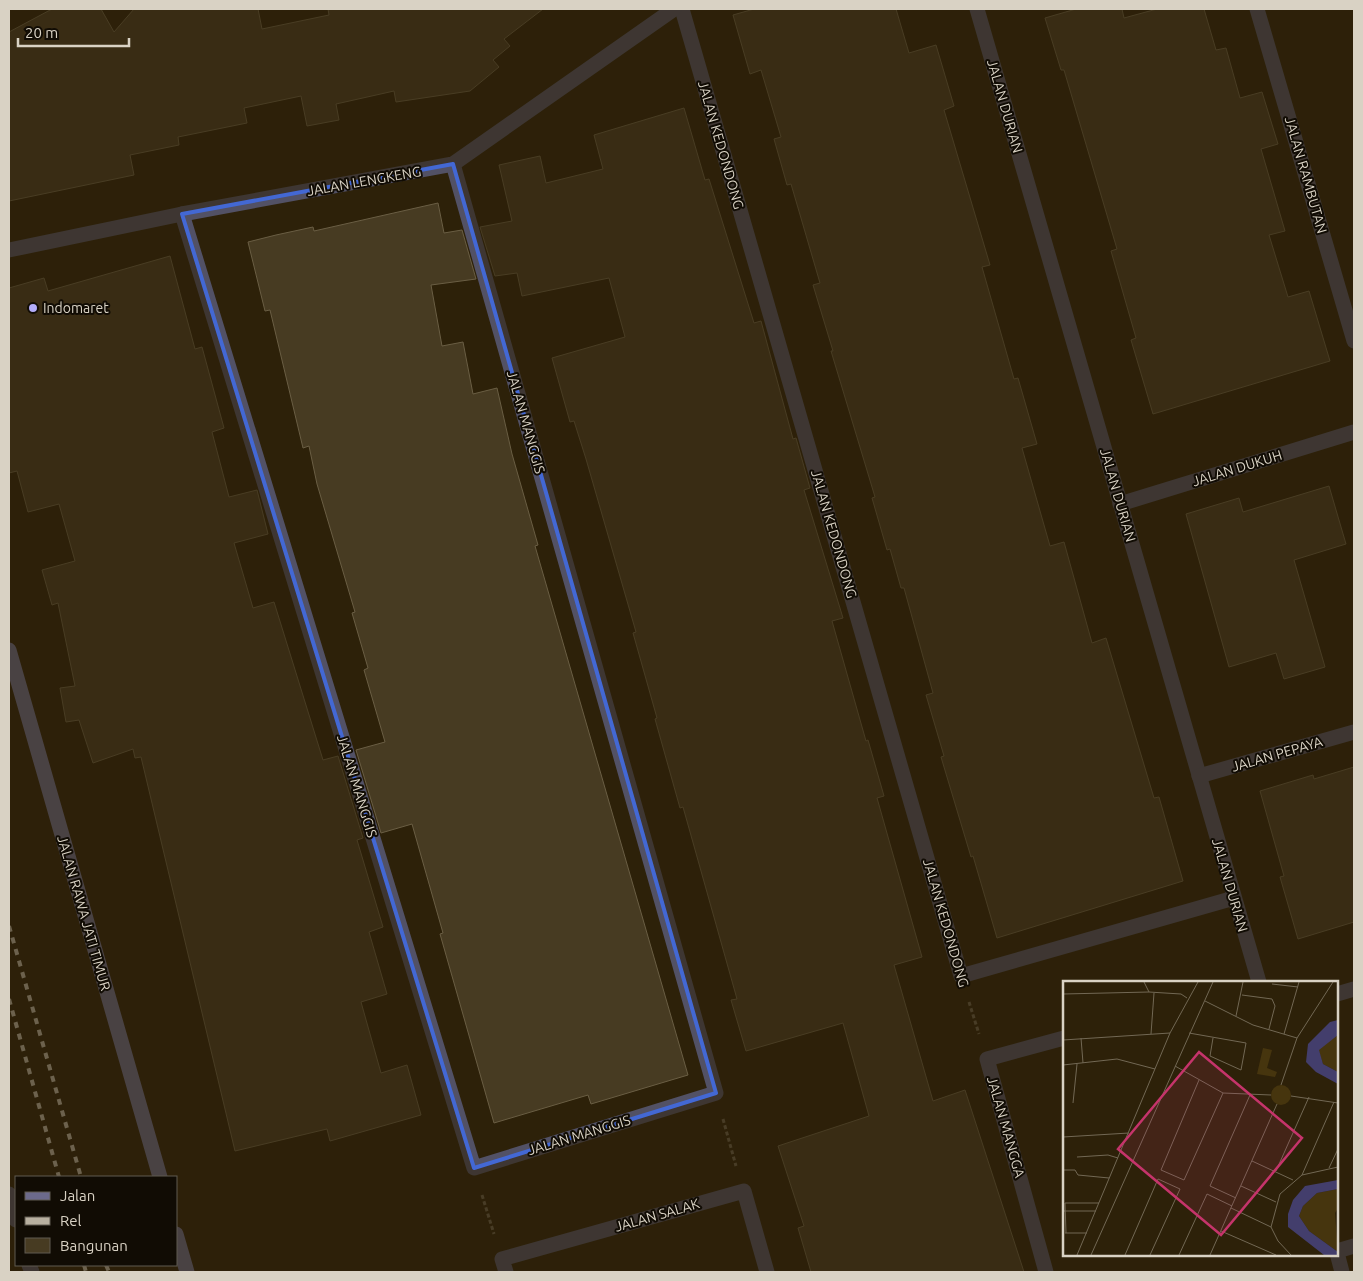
<svg xmlns="http://www.w3.org/2000/svg" width="1363" height="1281" viewBox="0 0 1363 1281" font-family="Ubuntu,sans-serif">
	<style>
		.building { fill: #473b22; stroke: #6a5e44 }
		.lines { fill: none; stroke-linecap: round; stroke-linejoin: round }
		.path { stroke: #695e4a; stroke-width: 3; stroke-dasharray: 4 2.5; stroke-linecap: butt }
		.street { stroke: #525165; stroke-width: 15 }
		.secondary { stroke: #6c6a8b; stroke-width: 15 }
		.rail { stroke: #b8b0a0; stroke-width: 4; stroke-dasharray: 6 6; stroke-linecap: butt }
		.marked { fill: none; stroke: #4368d4; stroke-width: 4; stroke-linejoin: round }
		.poi-dot { fill: #b3adf9; stroke: #110c04; stroke-width: 2 }
		.labels { text-anchor: middle; dominant-baseline: central; stroke-width: 4; stroke-linejoin: round; paint-order: stroke }
		.street-label { font-size: 14px; fill: #d9d2c4; stroke: #110c04 }
		.poi-label { font-size: 14px; fill: #d9d2c4; stroke: #110c04; text-anchor: start }
		.inset-road { fill: none; stroke: #726854; stroke-width: 1 }
		.view { fill: #c5346b; fill-opacity: 0.15; stroke: #c5346b; stroke-width: 2.5 }
		.inset-edge { fill: none; stroke: #d9d2c4; stroke-width: 2.5 }
	</style>
	<rect width="100%" height="100%" fill="#2d2109"/>
	<g class="building">
		<polygon points="52,9 101,9 114,32 134,9 258,9 262,29 329,15 328,9 543,9 504,39 510,46 493,60 499,67 470,91 396,102 394,91 336,104 339,120 307,126 301,96 244,108 247,123 178,137 179,145 130,155 134,175 9,201 9,32"/>
		<polygon points="754,9 896,9 909,53 936,45 954,106 944,110 990,265 982,267 1014,379 1018,378 1037,444 1022,448 1050,546 1064,542 1092,643 1106,638 1154,798 1159,797 1183,881 997,938 973,856 971,857 941,757 944,756 926,695 933,693 904,588 901,588 890,549 887,550 872,498 875,497 831,351 833,351 813,285 820,283 791,184 787,185 774,139 781,137 761,70 750,74 733,15"/>
		<polygon points="1076,9 1122,9 1124,18 1157,9 1204,9 1216,50 1226,48 1240,98 1262,92 1278,144 1261,149 1285,231 1269,235 1288,297 1309,291 1330,361 1153,414 1131,340 1136,338 1111,251 1117,249 1064,70 1061,70 1045,18"/>
		<polygon points="684,108 705,180 709,179 754,323 761,321 793,439 796,438 810,488 804,490 843,618 832,621 866,741 868,740 884,796 877,798 922,957 894,965 933,1101 965,1090 1024,1272 811,1272 798,1228 804,1226 778,1146 869,1116 843,1023 746,1051 731,1000 737,999 683,807 680,808 655,719 657,718 633,633 636,632 586,459 574,421 570,422 552,358 625,337 609,278 522,296 517,273 495,276 480,227 512,221 499,165 540,156 546,183 603,169 594,135"/>
		<polygon points="438,203 444,233 462,230 476,279 431,285 442,346 463,342 473,394 497,388 512,454 538,545 535,546 688,1075 591,1104 588,1095 494,1123 440,934 443,933 412,824 381,833 356,750 385,742 364,670 368,668 352,613 355,612 317,484 309,446 303,448 270,310 265,311 248,242 276,235 313,227 314,231"/>
		<polygon points="170,256 195,349 202,347 224,428 212,432 229,497 257,490 268,534 234,543 253,608 274,602 323,760 338,756 363,838 357,840 383,927 369,932 387,994 361,1002 381,1073 407,1065 421,1115 330,1141 327,1129 235,1151 141,757 135,758 133,749 93,763 79,720 66,722 60,688 75,686 58,603 52,605 42,570 75,561 59,504 28,512 17,471 9,473 9,288 44,278 48,291"/>
		<polygon points="1329,486 1346,544 1294,560 1325,667 1284,679 1276,653 1229,667 1186,514 1239,498 1243,512"/>
		<polygon points="1354,767 1354,922 1298,939 1280,877 1284,876 1260,791 1313,775 1314,779"/>
	</g>
	<g class="lines">
		<g class="path">
			<polyline points="969,1002 979,1034"/>
			<polyline points="723,1119 736,1166"/>
			<polyline points="482,1195 494,1234"/>
		</g>
		<g class="street">
			<polyline points="682,9 961,976 1234,898"/>
			<polyline points="977,9 1259,982"/>
			<polyline points="1257,9 1354,341"/>
			<polyline points="182,214 474,1168 716,1093 453,164"/>
			<polyline points="9,250 182,214 453,164 674,9"/>
			<polyline points="1120,504 1354,432"/>
			<polyline points="1199,776 1354,732"/>
			<polyline points="1337,994 1354,989"/>
			<polyline points="9,1194 16,1220"/>
			<polyline points="1337,1251 1354,1246"/>
			<polyline points="1337,1253 1342,1272"/>
			<polyline points="29,1265 32,1272"/>
			<polyline points="506,1272 502,1259 744,1191 767,1272"/>
			<polyline points="1046,1272 987,1059 1064,1038"/>
		</g>
		<g class="secondary">
			<polyline points="9,650 160,1177"/>
			<polyline points="176,1234 187,1272"/>
		</g>
		<g class="rail">
			<polyline points="9,926 81,1177"/>
			<polyline points="9,999 59,1177"/>
			<polyline points="84,1265 86,1272"/>
			<polyline points="106,1265 109,1272"/>
		</g>
	</g>
	<path d="M0 0H1363V1281H0ZM453 164 716 1093 474 1168 182 214Z" fill="#2d2109" fill-opacity=".55" fill-rule="evenodd"/>
	<path class="marked" d="M453 164 716 1093 474 1168 182 214Z"/>
	<circle class="poi-dot" cx="33" cy="308" r="5"/>
	<g class="labels">
		<g class="street-label">
			<text transform="translate(1005 106) rotate(74)">JALAN DURIAN</text>
			<text transform="translate(721 145) rotate(74)">JALAN KEDONDONG</text>
			<text transform="translate(1306 175) rotate(74)">JALAN RAMBUTAN</text>
			<text transform="translate(364 181) rotate(-10)">JALAN LENGKENG</text>
			<text transform="translate(526 422) rotate(74)">JALAN MANGGIS</text>
			<text transform="translate(1237 468) rotate(-17)">JALAN DUKUH</text>
			<text transform="translate(1118 495) rotate(74)">JALAN DURIAN</text>
			<text transform="translate(834 534) rotate(74)">JALAN KEDONDONG</text>
			<text transform="translate(1277 754) rotate(-16)">JALAN PEPAYA</text>
			<text transform="translate(357 786) rotate(73)">JALAN MANGGIS</text>
			<text transform="translate(1230 885) rotate(74)">JALAN DURIAN</text>
			<text transform="translate(84 913) rotate(74)">JALAN RAWA JATI TIMUR</text>
			<text transform="translate(946 923) rotate(74)">JALAN KEDONDONG</text>
			<text transform="translate(1006 1127) rotate(74)">JALAN MANGGA</text>
			<text transform="translate(579 1135) rotate(-17)">JALAN MANGGIS</text>
			<text transform="translate(657 1215) rotate(-16)">JALAN SALAK</text>
		</g>
		<g class="poi-label">
			<text x="43" y="308">Indomaret</text>
		</g>
	</g>
	<g transform="translate(1063 981)">
		<rect width="275" height="275" fill="#2d2109"/>
		<path d="M275 54V91L260 83 255 68ZM200 67 209 69 204 87 214 91 212 96 194 93ZM208 114a10 10 0 1 1 20 0a10 10 0 1 1-20 0ZM275 208V227L272 232 275 271 246 250 236 235 240 225 254 212Z" fill="#46350e"/>
		<path d="M275 39V54L256 69 260 83 275 91V103L253 91 243 81 245 63 267 41ZM275 199V208L254 212 240 225 236 235 246 250 275 271V274H261L225 246V233L230 219 242 205Z" fill="#433e6c"/>
		<path class="inset-road" d="M81 1 86 11 118 13 124 17M209 3 235 6M0 13 86 11M179 14 209 18 212 25 206 48M142 20 190 44 234 57M173 35 180 1M126 52 183 62 178 89 147 75 150 57M88 53 91 12M221 53 236 1M18 57 20 82M0 59 107 52M0 84 54 78 92 88M112 85 160 112 208 114M136 99 98 189 121 199 160 112M218 104 234 57 270 1M228 115 275 122M10 122 14 83M0 156 66 152M14 176 45 174 55 177M189 180 230 199M266 187 275 168M0 189H12L15 194 46 197M213 190 246 116M239 194 271 121M178 205 213 221M173 217 147 205 187 114M168 227 208 246M0 230H33M158 250 213 274M2 252H24M3 252 2 222H36M14 274 107 52 135 1M28 274 150 1M62 274 95 198 117 208 87 274M116 274 144 213 169 225M147 274 214 123M228 274 215 260 208 246 217 213 239 194 275 186"/>
		<path class="view" d="M136 71 239 157 158 254 55 168Z"/>
		<rect width="275" height="275" class="inset-edge"/>
	</g>
	<rect width="1363" height="1281" fill="none" stroke="#d9d2c4" stroke-width="20"/>
	<rect x="15" y="1176" width="162" height="90" fill="#110c04" stroke="#615b51"/>
	<rect x="25" y="1192" width="25" height="8" fill="#6c6a8b" stroke="#615b51"/>
	<text x="60" y="1201" font-size="15" fill="#d9d2c4">Jalan</text>
	<rect x="25" y="1217" width="25" height="8" fill="#b8b0a0" stroke="#615b51"/>
	<text x="60" y="1226" font-size="15" fill="#d9d2c4">Rel</text>
	<rect x="25" y="1238" width="25" height="15" fill="#473b22" stroke="#615b51"/>
	<text x="60" y="1251" font-size="15" fill="#d9d2c4">Bangunan</text>
	<path d="M18 38v8h111v-8" fill="none" stroke="#d9d2c4" stroke-width="2.5"/>
	<text x="25" y="38" font-size="15" fill="#d9d2c4" stroke="#110c04" stroke-width="4" paint-order="stroke">20 m</text>
</svg>
